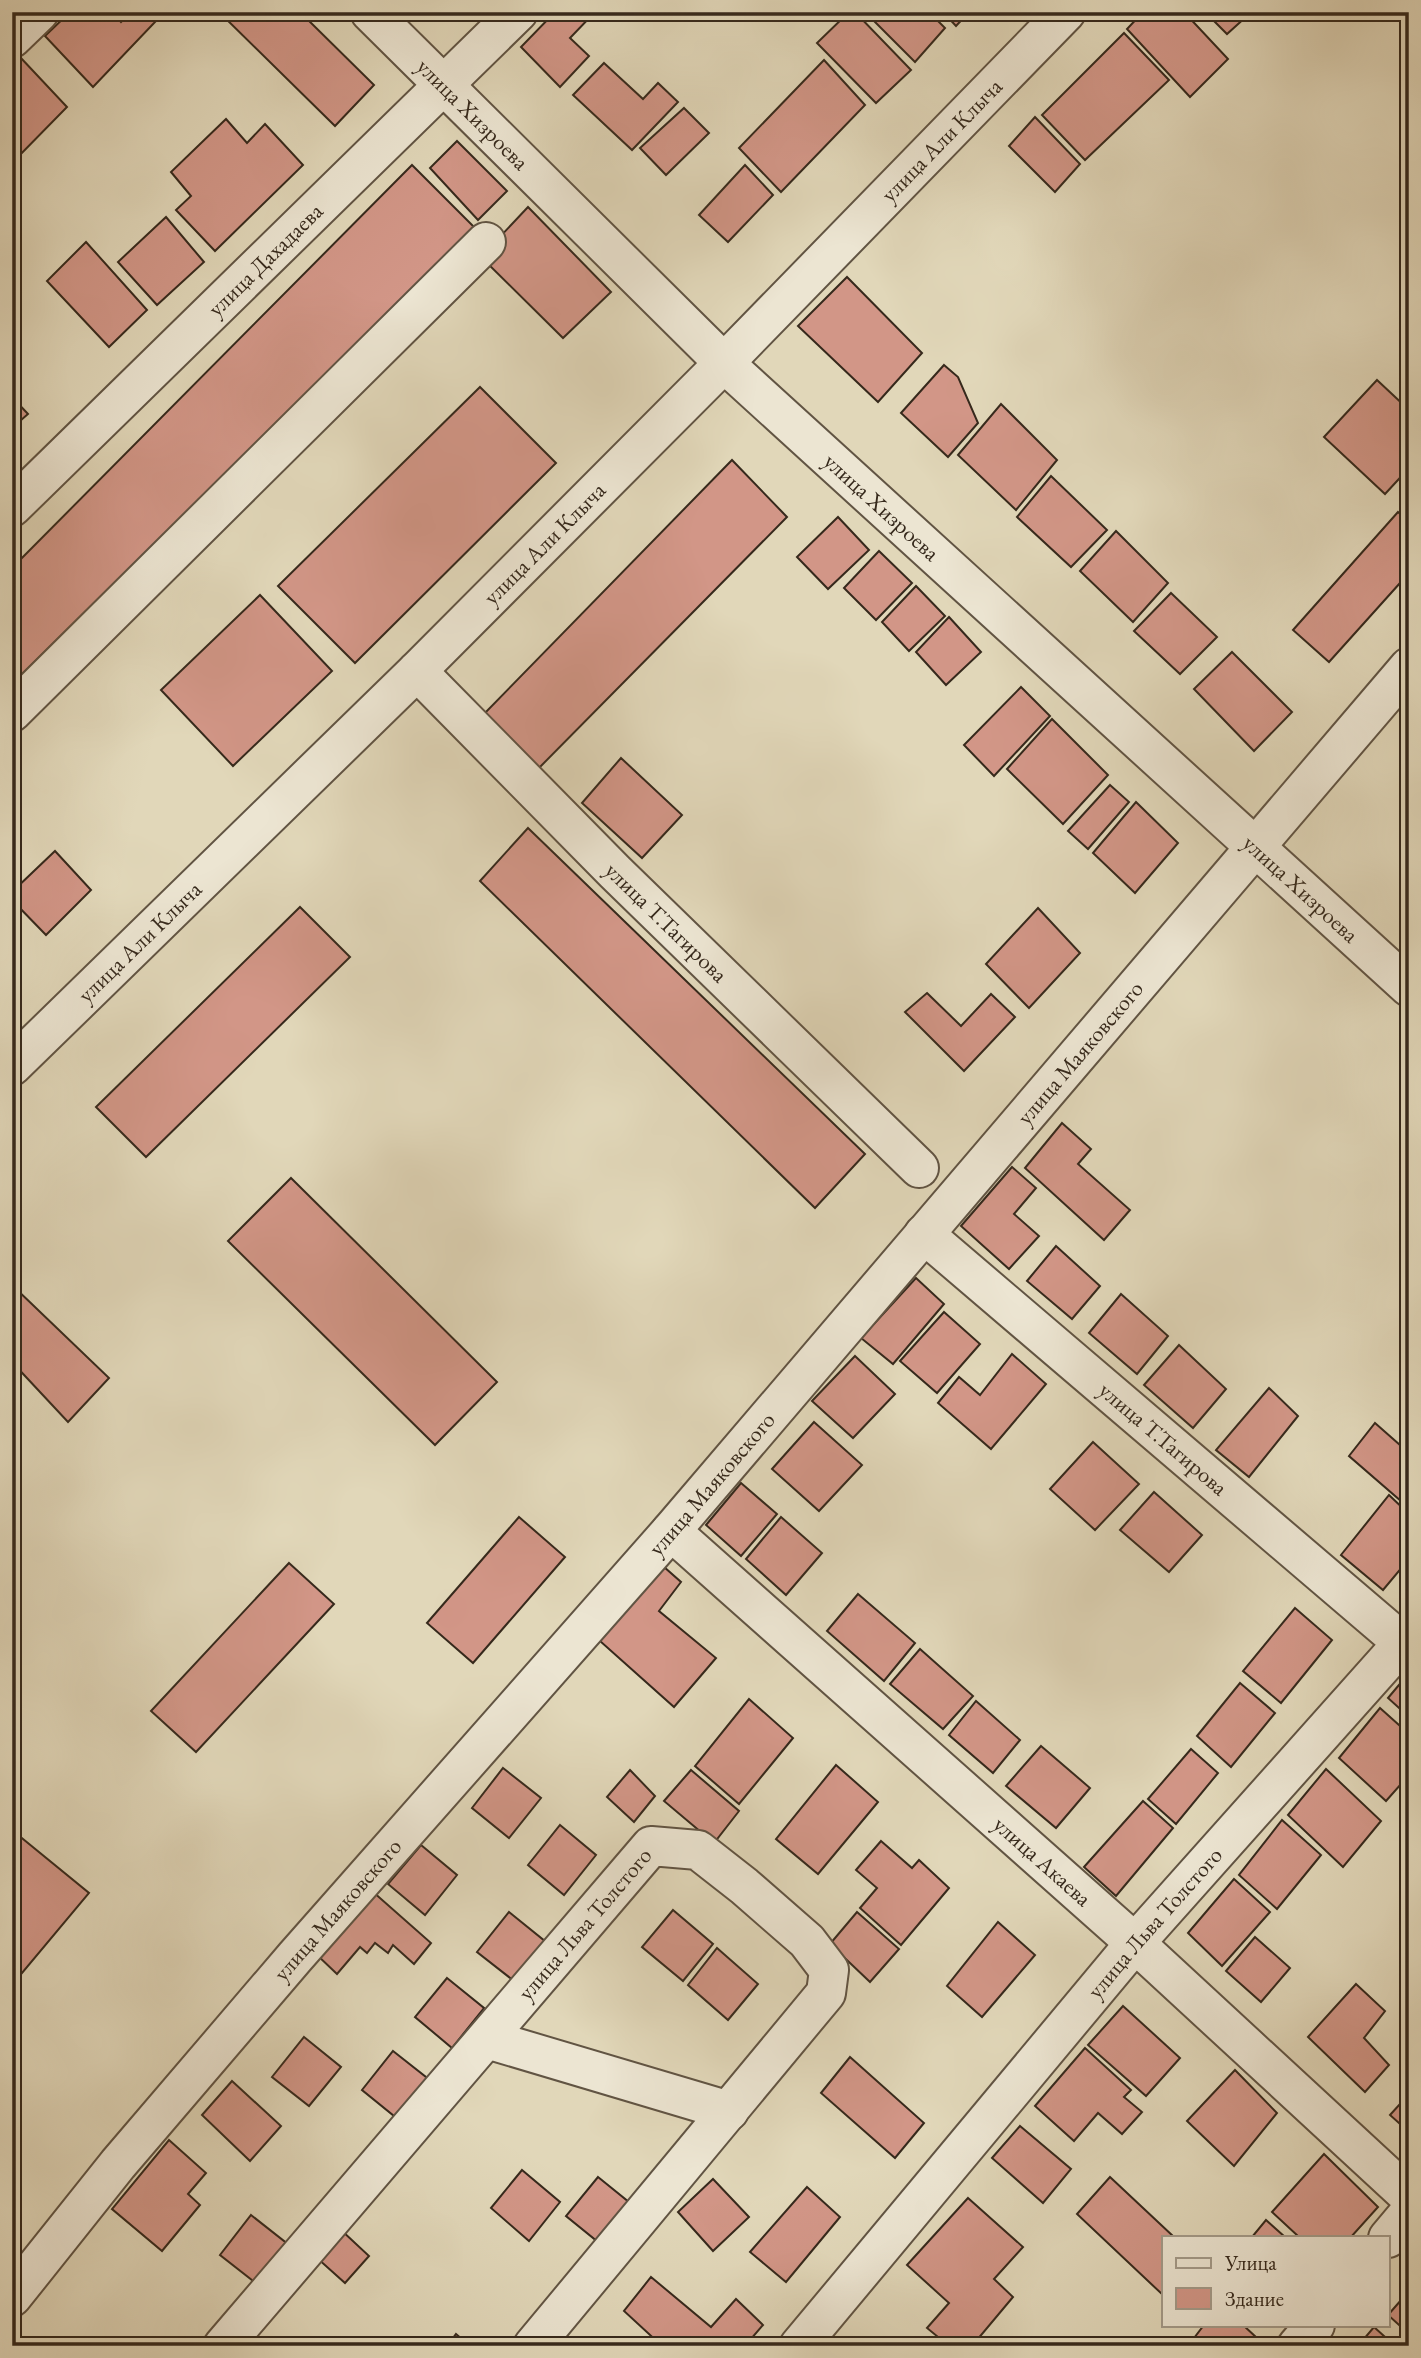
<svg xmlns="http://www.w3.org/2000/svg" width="1421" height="2358" viewBox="0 0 1421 2358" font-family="'EB Garamond',serif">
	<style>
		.building { fill: #d29687; stroke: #36291c; stroke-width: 2 }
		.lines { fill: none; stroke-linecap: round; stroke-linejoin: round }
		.street-casing { stroke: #615443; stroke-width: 42 }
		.street { stroke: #ece5d2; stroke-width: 38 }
		.labels { text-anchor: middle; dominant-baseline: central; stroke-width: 7; stroke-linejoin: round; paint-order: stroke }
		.street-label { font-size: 23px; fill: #36291c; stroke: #ece5d2 }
	</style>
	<rect width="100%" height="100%" fill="#e1d7b9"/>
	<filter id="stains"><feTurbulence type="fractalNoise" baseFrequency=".00286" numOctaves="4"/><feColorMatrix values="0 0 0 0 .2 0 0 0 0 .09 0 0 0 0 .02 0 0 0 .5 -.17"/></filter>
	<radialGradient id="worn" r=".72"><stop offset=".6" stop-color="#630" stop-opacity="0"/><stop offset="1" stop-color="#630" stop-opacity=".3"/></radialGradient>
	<g class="building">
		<polygon points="70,12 112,12 121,22 131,12 145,12 155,22 93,87 45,36"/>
		<polygon points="219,12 300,12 374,85 335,126"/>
		<polygon points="555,12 595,12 570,38 589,56 560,87 521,47"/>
		<polygon points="849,12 855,12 911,70 876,103 817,43"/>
		<polygon points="865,12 929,12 945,28 915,62"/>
		<polygon points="943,12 969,12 956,26"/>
		<polygon points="1143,12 1184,12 1228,59 1190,97 1127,29"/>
		<polygon points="1205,12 1243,12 1247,16 1227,34"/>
		<polygon points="1124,33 1169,80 1085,160 1042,115"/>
		<polygon points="20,57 67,107 12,163 12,65"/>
		<polygon points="824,60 865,105 781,192 739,148"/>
		<polygon points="604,63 643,99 658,83 678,102 632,150 573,95"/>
		<polygon points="684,108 709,133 666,175 640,148"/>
		<polygon points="1035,117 1080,164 1055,192 1009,146"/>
		<polygon points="226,119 247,143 265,124 303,165 215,251 176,210 191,196 171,172"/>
		<polygon points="457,141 507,191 478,220 430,168"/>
		<polygon points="412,165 475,228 12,684 12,568"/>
		<polygon points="745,165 773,195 728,242 699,215"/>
		<polygon points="528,207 611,292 563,338 481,257"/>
		<polygon points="166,217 204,262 157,305 118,262"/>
		<polygon points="86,242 147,310 109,347 47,281"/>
		<polygon points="847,277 922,353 878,402 798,326"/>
		<polygon points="944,365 958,377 978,423 948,457 901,413"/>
		<polygon points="1377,380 1409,410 1409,468 1385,494 1324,437"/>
		<polygon points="480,387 556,463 355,663 278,586"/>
		<polygon points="12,397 28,414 12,428"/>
		<polygon points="1001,404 1057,460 1016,510 958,455"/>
		<polygon points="732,460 787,517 536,771 482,716"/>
		<polygon points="1051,476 1107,530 1071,567 1017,517"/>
		<polygon points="1398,512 1409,522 1409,573 1329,662 1293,630"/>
		<polygon points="838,517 869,550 828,589 797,557"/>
		<polygon points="1116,531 1168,583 1133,622 1080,571"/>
		<polygon points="879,551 912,583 876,620 844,588"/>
		<polygon points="916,586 945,616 909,651 882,622"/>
		<polygon points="1171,593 1217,637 1180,674 1134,631"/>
		<polygon points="260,595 332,671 233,766 161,690"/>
		<polygon points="949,617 981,652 946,685 916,652"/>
		<polygon points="1232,652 1292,712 1254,751 1194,689"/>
		<polygon points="1021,687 1050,716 994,776 964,745"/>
		<polygon points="1052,719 1108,775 1063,824 1007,769"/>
		<polygon points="621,758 682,815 642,858 582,803"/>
		<polygon points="1110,785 1129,802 1088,849 1068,831"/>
		<polygon points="1136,802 1178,843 1135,893 1093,853"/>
		<polygon points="528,828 865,1154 815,1208 480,881"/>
		<polygon points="55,851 91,890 46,935 12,900 12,892"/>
		<polygon points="300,907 350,957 146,1157 96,1107"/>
		<polygon points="1038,908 1080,953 1029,1008 986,964"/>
		<polygon points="927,993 961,1026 991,994 1015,1017 964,1071 905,1012"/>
		<polygon points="1062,1123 1091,1149 1078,1164 1130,1210 1104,1240 1025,1168"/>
		<polygon points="1012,1167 1036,1188 1014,1214 1039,1236 1009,1269 961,1226"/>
		<polygon points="291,1178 497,1382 435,1445 228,1241"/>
		<polygon points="1056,1246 1100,1286 1072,1319 1027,1281"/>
		<polygon points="916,1278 944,1304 893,1364 861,1338"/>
		<polygon points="12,1285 109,1378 68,1422 12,1362"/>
		<polygon points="1121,1294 1168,1336 1137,1374 1089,1333"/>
		<polygon points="944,1312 980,1344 937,1393 900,1361"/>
		<polygon points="1179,1345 1226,1389 1193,1428 1144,1385"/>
		<polygon points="1012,1354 1046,1384 991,1449 938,1403 959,1377 980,1395"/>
		<polygon points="855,1356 895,1394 853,1438 812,1401"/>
		<polygon points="1269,1388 1298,1416 1249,1477 1216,1450"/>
		<polygon points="814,1422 862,1465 819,1511 772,1469"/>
		<polygon points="1375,1423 1409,1453 1409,1508 1349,1456"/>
		<polygon points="1093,1442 1139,1484 1095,1530 1050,1489"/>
		<polygon points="741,1483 777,1514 741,1556 706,1525"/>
		<polygon points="1154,1492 1202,1535 1169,1572 1120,1530"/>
		<polygon points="1389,1495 1409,1514 1409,1559 1383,1590 1341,1555"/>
		<polygon points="519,1517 565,1557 473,1663 427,1623"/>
		<polygon points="781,1517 822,1553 786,1595 746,1559"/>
		<polygon points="655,1559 681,1582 659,1611 716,1658 674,1707 591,1633"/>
		<polygon points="289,1563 334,1604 196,1752 151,1711"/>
		<polygon points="858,1594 915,1643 884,1681 827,1631"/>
		<polygon points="1295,1608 1332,1640 1281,1703 1243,1671"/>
		<polygon points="920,1649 973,1696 943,1729 890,1684"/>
		<polygon points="1409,1673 1409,1717 1388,1698"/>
		<polygon points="1240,1683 1275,1713 1231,1767 1197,1736"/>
		<polygon points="749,1699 793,1738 739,1804 695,1766"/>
		<polygon points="976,1701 1020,1740 993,1773 949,1735"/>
		<polygon points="1380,1708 1409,1734 1409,1775 1386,1801 1339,1758"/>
		<polygon points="1041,1746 1090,1788 1056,1828 1006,1786"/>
		<polygon points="1191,1749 1218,1773 1176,1824 1148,1799"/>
		<polygon points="836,1765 878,1802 818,1874 776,1839"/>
		<polygon points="503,1768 541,1798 509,1838 472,1808"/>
		<polygon points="1326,1769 1381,1821 1343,1867 1288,1815"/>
		<polygon points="630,1770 655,1796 634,1822 607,1797"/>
		<polygon points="691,1770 739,1811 714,1843 664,1801"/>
		<polygon points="1143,1801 1173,1828 1116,1896 1084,1867"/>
		<polygon points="1282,1820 1321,1855 1277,1909 1239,1875"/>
		<polygon points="560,1825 596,1855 564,1895 528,1865"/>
		<polygon points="12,1830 89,1893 12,1985"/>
		<polygon points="881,1841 912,1868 919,1860 949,1888 901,1945 860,1908 877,1888 856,1870"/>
		<polygon points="421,1845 457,1875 425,1915 388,1884"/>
		<polygon points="1234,1879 1270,1912 1222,1966 1188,1933"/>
		<polygon points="372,1891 431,1943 414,1964 393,1945 388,1953 375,1943 367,1953 360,1947 337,1974 317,1955"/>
		<polygon points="673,1910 713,1944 683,1981 642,1947"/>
		<polygon points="509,1912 546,1942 514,1981 477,1952"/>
		<polygon points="857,1912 899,1949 870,1982 830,1944"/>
		<polygon points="998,1922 1035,1955 982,2017 947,1986"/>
		<polygon points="1255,1937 1290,1968 1261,2002 1226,1971"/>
		<polygon points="717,1948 758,1984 728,2020 688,1985"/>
		<polygon points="447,1978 484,2008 452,2048 415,2017"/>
		<polygon points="1356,1984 1385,2011 1364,2038 1389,2065 1365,2092 1308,2037"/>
		<polygon points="1123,2006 1180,2058 1146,2096 1088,2045"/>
		<polygon points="304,2037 341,2067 309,2106 272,2077"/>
		<polygon points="1085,2048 1131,2090 1124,2097 1142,2112 1122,2134 1098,2113 1074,2141 1035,2106"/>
		<polygon points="393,2051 431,2081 399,2120 362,2090"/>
		<polygon points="850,2057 924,2123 895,2158 821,2093"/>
		<polygon points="1235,2070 1277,2113 1234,2166 1187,2121"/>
		<polygon points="232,2081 281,2126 250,2161 202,2115"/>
		<polygon points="1409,2094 1409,2132 1390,2115"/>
		<polygon points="1020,2126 1071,2169 1043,2203 992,2158"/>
		<polygon points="169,2140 206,2173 188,2194 200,2205 162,2251 112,2209"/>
		<polygon points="1324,2154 1378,2207 1351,2237 1299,2237 1272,2212"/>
		<polygon points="522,2170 560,2202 529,2241 491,2208"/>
		<polygon points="598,2177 635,2207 603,2246 566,2216"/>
		<polygon points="1110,2177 1174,2237 1164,2237 1164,2296 1077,2214"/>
		<polygon points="713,2179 749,2217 713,2251 678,2212"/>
		<polygon points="807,2187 840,2217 786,2282 750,2252"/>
		<polygon points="968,2198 1023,2247 994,2279 1013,2297 972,2346 949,2346 927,2328 949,2303 907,2265"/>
		<polygon points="251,2215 289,2245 257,2284 220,2255"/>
		<polygon points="1266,2220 1285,2237 1252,2237"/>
		<polygon points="340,2229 369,2256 345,2283 317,2258"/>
		<polygon points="651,2277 711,2327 736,2299 763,2325 745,2346 662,2346 624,2311"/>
		<polygon points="1409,2291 1409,2334 1388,2315"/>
		<polygon points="1204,2325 1243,2325 1258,2339 1253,2346 1188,2346"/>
		<polygon points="1374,2327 1395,2346 1358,2346"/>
		<polygon points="456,2334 470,2346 447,2346"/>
	</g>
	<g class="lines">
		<defs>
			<g id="street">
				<path id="s1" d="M370 12 724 363 1409 987"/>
				<polyline points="12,38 39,12"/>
				<path id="s2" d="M12 507 518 12"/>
				<path id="s3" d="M417 671 615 872 919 1168"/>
				<polyline points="12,712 486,242"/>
				<path id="s4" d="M12 1066 417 671 724 363 1066 12"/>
				<path id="s5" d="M924 1234 1403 1643"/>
				<path id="s6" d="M671 1531 1135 1943 1409 2196"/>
				<polyline points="487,2039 729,2111"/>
				<polyline points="1388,2238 1409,2213"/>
				<path id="s7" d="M12 2297 118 2164 295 1957 671 1531 1409 667"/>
				<path id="s8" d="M223 2346 651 1846 698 1850 744 1886 807 1941 829 1970 826 1993 533 2346"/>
				<path id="s9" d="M799 2346 1135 1943 1409 1636"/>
				<polyline points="1297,2346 1315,2325"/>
			</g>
		</defs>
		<use href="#street" class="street-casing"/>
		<use href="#street" class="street"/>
	</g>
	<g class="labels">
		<g class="street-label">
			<text stroke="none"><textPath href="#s1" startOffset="145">улица Хизроева</textPath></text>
			<text stroke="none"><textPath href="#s4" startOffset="1312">улица Али Клыча</textPath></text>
			<text stroke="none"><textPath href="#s2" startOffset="354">улица Дахадаева</textPath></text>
			<text stroke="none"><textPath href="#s1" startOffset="712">улица Хизроева</textPath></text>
			<text stroke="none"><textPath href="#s4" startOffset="746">улица Али Клыча</textPath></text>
			<text stroke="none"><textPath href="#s1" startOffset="1279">улица Хизроева</textPath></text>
			<text stroke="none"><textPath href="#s3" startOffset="354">улица Т.Тагирова</textPath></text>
			<text stroke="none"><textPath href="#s4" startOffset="178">улица Али Клыча</textPath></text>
			<text stroke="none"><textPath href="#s7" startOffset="1640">улица Маяковского</textPath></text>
			<text stroke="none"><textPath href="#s5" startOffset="315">улица Т.Тагирова</textPath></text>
			<text stroke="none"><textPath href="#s7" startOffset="1073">улица Маяковского</textPath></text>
			<text stroke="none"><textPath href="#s6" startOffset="497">улица Акаева</textPath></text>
			<text stroke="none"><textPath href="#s7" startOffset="506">улица Маяковского</textPath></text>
			<text stroke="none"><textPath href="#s9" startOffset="553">улица Льва Толстого</textPath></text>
			<text stroke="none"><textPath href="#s8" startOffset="556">улица Льва Толстого</textPath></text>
		</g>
	</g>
	<rect width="1421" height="2358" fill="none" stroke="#e1d7b9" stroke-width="42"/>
	<rect x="14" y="14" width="1393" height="2330" fill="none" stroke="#36291c" stroke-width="3.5"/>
	<rect x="21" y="21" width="1379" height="2316" fill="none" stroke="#36291c" stroke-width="2"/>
	<rect x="1162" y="2236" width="228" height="91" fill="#ece5d2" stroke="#a39a89" stroke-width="2"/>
	<rect x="1176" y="2258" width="35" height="10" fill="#ece5d2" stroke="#a39a89" stroke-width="2"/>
	<text x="1225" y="2270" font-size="21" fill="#36291c">Улица</text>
	<rect x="1176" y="2288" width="35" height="21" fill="#d29687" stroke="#a39a89" stroke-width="2"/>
	<text x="1225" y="2306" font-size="21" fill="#36291c">Здание</text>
	<rect width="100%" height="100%" filter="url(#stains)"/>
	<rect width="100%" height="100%" fill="url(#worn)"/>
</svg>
